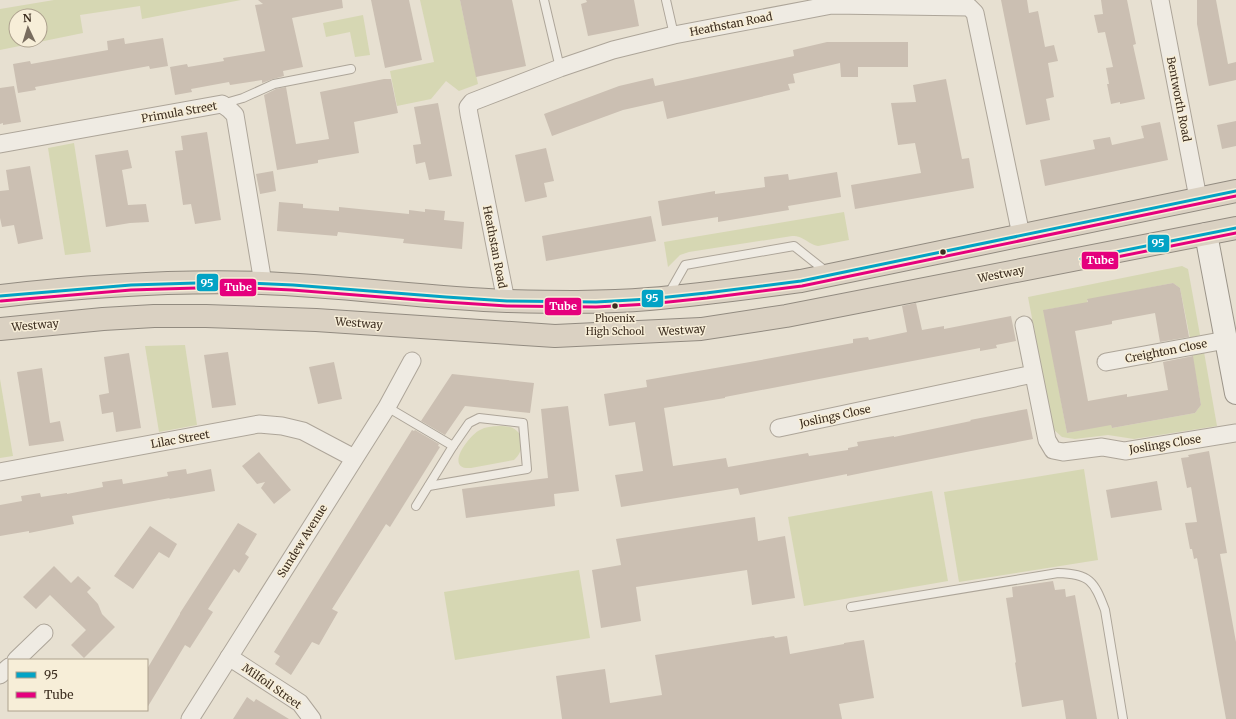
<svg xmlns="http://www.w3.org/2000/svg" width="1236" height="719" viewBox="0 0 1236 719" font-family="Merriweather,serif">
	<style>
		.green { fill: #d6d7b3; fill-rule: evenodd }
		.building { fill: #cbbfb2 }
		.lines { fill: none; stroke-linecap: round; stroke-linejoin: round }
		.lane-casing { stroke: #ada599; stroke-width: 10 }
		.street-casing { stroke: #ada599; stroke-width: 19 }
		.secondary-casing { stroke: #9c958a; stroke-width: 24 }
		.highway-casing { stroke: #928b80; stroke-width: 24 }
		.lane { stroke: #efebe3; stroke-width: 8 }
		.street { stroke: #efebe3; stroke-width: 17 }
		.secondary { stroke: #efebe3; stroke-width: 22 }
		.highway { stroke: #dad1c2; stroke-width: 22 }
		.bus-1-casing { stroke: #f7eed8; stroke-width: 6 }
		.bus-2-casing { stroke: #f7eed8; stroke-width: 6 }
		.bus-1 { stroke: #03a3c5; stroke-width: 3 }
		.bus-2 { stroke: #e5007d; stroke-width: 3 }
		.bus-dot { fill: #3d2e20; stroke: #f7eed8; stroke-width: 1.5 }
		.labels { text-anchor: middle; dominant-baseline: central; stroke-width: 3; stroke-linejoin: round; paint-order: stroke }
		.bus-label { font-size: 10px; fill: #3d2e20; stroke: #f7eed8 }
		.street-label { font-size: 11px; fill: #3d2e20; stroke: #f7eed8 }
		.line-badge { stroke: #f7eed8; stroke-width: 1.5 }
		.badge-label { font-size: 11px; text-anchor: middle; font-weight: bold; fill: #fff }
	</style>
	<rect width="100%" height="100%" fill="#e7e0d1"/>
	<g class="green">
		<path d="M54 0H241L142 19 140 6 80 15 83 33 0 50V9ZM16 16H40V40H16Z"/>
		<polygon points="420,0 460,0 478,84 459,91 446,81 431,99 397,106 390,71 434,62"/>
		<polygon points="363,15 370,55 355,57 350,32 326,37 323,23"/>
		<polygon points="74,143 91,252 65,255 48,148"/>
		<path d="M844 212 849 240 818 246C807 244 805 236 792 236L689 252 680 255 668 267 664 242Z"/>
		<polygon points="1182,266 1188,269 1200,335 1190,338 1180,288 1173,283 1087,300 1088,304 1073,305 1044,310 1067,433 1111,424 1112,428 1195,413 1201,405 1192,354 1204,352 1217,426 1134,439 1108,435 1075,439 1068,438 1062,437 1053,429 1028,297"/>
		<polygon points="185,345 197,425 159,432 145,346"/>
		<polygon points="0,379 13,456 0,458"/>
		<path d="M499 426C505 426 512 426 517 431 526 439 522 453 514 460L471 468C443 470 469 435 480 430 485 427 492 426 499 426Z"/>
		<polygon points="1084,469 1098,560 959,582 944,492"/>
		<polygon points="932,491 948,581 804,606 788,517"/>
		<polygon points="579,570 590,638 455,660 444,592"/>
	</g>
	<g class="building">
		<polygon points="258,0 342,0 343,8 292,18 303,67 283,71 284,76 273,79 262,83 262,80 230,85 229,82 191,89 192,92 175,95 170,67 187,64 188,67 224,61 223,58 265,51 255,5 263,4"/>
		<polygon points="371,0 409,0 422,60 385,68"/>
		<polygon points="460,0 512,0 526,66 476,77"/>
		<polygon points="586,0 634,0 639,26 588,36 581,4 587,2"/>
		<polygon points="1001,0 1027,0 1029,13 1038,11 1045,47 1054,45 1058,61 1048,63 1054,97 1046,99 1050,120 1026,125"/>
		<polygon points="1101,0 1127,0 1136,44 1133,45 1145,99 1120,104 1120,102 1111,104 1107,84 1109,84 1106,68 1113,67 1105,32 1098,33 1094,15 1103,14"/>
		<polygon points="1197,0 1216,0 1228,64 1236,62 1236,80 1209,86 1197,24"/>
		<polygon points="124,38 125,44 163,38 168,66 150,69 149,66 35,87 36,90 18,93 13,64 30,61 31,64 108,50 107,41"/>
		<polygon points="827,42 908,42 908,67 858,67 858,77 841,77 840,63 793,74 795,83 788,84 790,90 667,119 663,101 623,110 552,136 544,114 619,86 653,78 655,86 794,56 793,50"/>
		<polygon points="384,79 391,79 398,113 354,122 359,153 318,160 318,163 277,170 264,95 276,89 286,87 296,144 329,139 320,92"/>
		<polygon points="946,79 962,159 969,158 974,188 855,209 851,185 921,173 915,143 898,145 891,103 916,102 913,85"/>
		<polygon points="14,86 21,122 3,125 3,123 0,124 0,88"/>
		<polygon points="438,103 452,176 429,180 425,162 416,164 413,145 421,144 414,107"/>
		<polygon points="1236,121 1236,146 1222,149 1217,125"/>
		<polygon points="1160,122 1168,160 1045,186 1040,160 1095,149 1093,140 1110,137 1112,145 1144,138 1141,126"/>
		<polygon points="207,132 221,220 195,224 191,204 183,205 175,151 183,150 181,136"/>
		<polygon points="546,148 554,181 544,183 547,197 525,202 515,155"/>
		<polygon points="128,150 132,168 122,170 128,205 146,204 149,222 130,223 106,227 95,155"/>
		<polygon points="30,166 43,239 18,244 14,225 2,227 0,218 0,191 9,190 6,170"/>
		<polygon points="273,171 276,191 260,194 256,174"/>
		<polygon points="837,172 841,197 788,206 789,210 718,222 718,217 662,226 658,201 715,191 715,194 765,187 764,177 788,174 789,180"/>
		<polygon points="279,202 303,204 303,208 339,211 339,207 409,214 409,210 425,212 425,209 445,211 444,220 464,222 462,249 403,243 404,239 338,232 337,236 277,231"/>
		<polygon points="651,216 656,241 546,261 542,236"/>
		<polygon points="1173,283 1180,288 1189,337 1160,342 1155,313 1112,321 1112,324 1075,331 1088,401 1127,394 1127,397 1168,390 1163,362 1193,356 1201,405 1195,413 1112,428 1111,425 1067,433 1043,310 1088,302 1087,299"/>
		<polygon points="916,303 922,330 944,326 944,329 1011,316 1016,341 996,345 997,348 980,351 980,348 725,397 725,398 664,408 673,466 726,458 728,467 808,453 809,456 848,450 848,448 858,446 857,442 894,436 894,437 971,421 970,420 1027,409 1033,439 966,452 847,476 847,474 740,495 738,488 621,507 615,475 643,471 635,422 609,426 604,394 647,387 646,380 750,362 853,343 853,339 868,337 869,340 907,332 902,306"/>
		<polygon points="228,352 236,405 212,408 204,355"/>
		<polygon points="129,353 141,428 116,432 113,412 102,414 99,395 109,393 104,357"/>
		<polygon points="334,362 342,399 318,404 309,367"/>
		<polygon points="42,368 50,423 60,421 64,441 29,446 17,372"/>
		<polygon points="452,374 534,383 530,413 465,406 445,435 421,421"/>
		<polygon points="568,406 579,491 554,494 555,506 466,518 462,489 548,478 541,409"/>
		<polygon points="412,430 414,431 415,430 439,444 438,446 440,447 390,527 386,524 332,609 338,612 319,645 312,642 291,675 275,664 280,656 274,652"/>
		<polygon points="1209,451 1227,553 1220,554 1236,642 1236,719 1226,719 1197,558 1194,559 1192,549 1190,549 1185,523 1197,522 1191,487 1187,488 1181,458 1189,457 1188,455"/>
		<polygon points="259,452 291,490 274,504 261,488 265,482 257,484 242,466"/>
		<polygon points="186,469 187,474 211,469 215,491 169,499 170,498 72,516 74,524 29,533 29,531 0,536 0,505 22,501 21,496 40,493 41,497 67,493 67,494 103,487 102,482 122,479 123,484 168,476 167,472"/>
		<polygon points="1157,481 1162,510 1111,518 1106,490"/>
		<polygon points="755,517 758,541 785,536 795,598 752,605 747,570 636,587 641,621 601,628 592,570 621,565 616,539"/>
		<polygon points="238,523 257,534 245,554 249,557 239,573 234,569 208,609 213,612 190,648 185,645 147,708 147,669 180,614 180,613"/>
		<polygon points="150,526 177,544 169,558 159,552 133,589 114,576"/>
		<polygon points="54,566 71,583 78,576 91,588 87,592 98,604 102,614 115,627 84,658 71,645 86,630 50,595 36,609 23,597"/>
		<polygon points="1053,581 1055,590 1065,589 1066,597 1075,595 1097,719 1066,719 1063,700 1022,707 1015,663 1016,662 1006,598 1013,597 1012,587"/>
		<polygon points="774,636 775,638 787,636 790,654 844,644 844,643 864,640 874,698 839,704 842,719 562,719 556,676 605,669 610,703 662,695 655,655"/>
		<polygon points="247,697 254,702 256,699 289,719 233,719"/>
	</g>
	<g class="lines">
		<defs>
			<g id="lane">
				<polyline points="544,0 560,68"/>
				<polyline points="666,0 674,35"/>
				<polyline points="222,104 243,98 274,84 351,69"/>
				<polyline points="668,295 685,265 794,246 828,273"/>
				<polyline points="387,407 453,446 416,506"/>
				<polyline points="429,486 527,469 523,423 479,418 469,423 453,446"/>
				<path d="M851 607 1058 573C1090 574 1094 581 1105 610L1123 719"/>
			</g>
			<g id="street">
				<polyline points="1160,0 1198,198"/>
				<polyline points="0,144 222,104 229,109 235,115 263,283"/>
				<polyline points="506,301 469,114 468,107 472,102 560,68 613,50 674,35 832,5 969,7 975,13 1021,235"/>
				<polyline points="1024,325 1047,440 1053,450 1063,452 1102,447 1125,451 1236,433"/>
				<polyline points="1106,362 1226,340"/>
				<polyline points="779,428 1033,374"/>
				<polyline points="0,472 259,424 282,426 303,431 354,458"/>
				<polyline points="229,657 300,703 312,719"/>
				<polyline points="16,660 44,633"/>
				<polyline points="0,675 9,667"/>
				<polyline points="190,719 387,407 412,361"/>
			</g>
			<polyline id="secondary" points="1206,234 1236,393"/>
			<g id="highway">
				<path d="M0 296C87 286 174 280 262 283 344 286 425 298 507 301 554 302 602 303 649 299 700 295 750 288 801 281L1236 191"/>
				<polyline points="0,329 103,319 154,316 206,316 316,320 555,336 701,329 786,316 1236,228"/>
			</g>
		</defs>
		<use href="#lane" class="lane-casing"/>
		<use href="#street" class="street-casing"/>
		<use href="#secondary" class="secondary-casing"/>
		<use href="#highway" class="highway-casing"/>
		<use href="#lane" class="lane"/>
		<use href="#street" class="street"/>
		<use href="#secondary" class="secondary"/>
		<use href="#highway" class="highway"/>
		<defs>
			<g id="bus-1">
				<polyline points="1081,259 1236,228"/>
				<polyline points="0,296 131,285 229,282 293,285 446,297 507,301 596,302 649,299 706,293 801,281 1236,191"/>
			</g>
			<g id="bus-2">
				<polyline points="1082,264 1236,233"/>
				<polyline points="1,301 131,290 229,287 292,290 445,302 507,306 596,307 649,304 707,298 802,286 1236,196"/>
			</g>
		</defs>
		<use href="#bus-1" class="bus-1-casing"/>
		<use href="#bus-2" class="bus-2-casing"/>
		<use href="#bus-1" class="bus-1"/>
		<use href="#bus-2" class="bus-2"/>
	</g>
	<g class="bus-dot">
		<circle cx="943" cy="252" r="3.5"/>
		<circle cx="615" cy="306" r="3.5"/>
	</g>
	<g class="labels">
		<g class="bus-label">
			<text x="615" y="318">Phoenix<tspan x="615" dy="13">High School</tspan></text>
		</g>
		<g class="street-label">
			<text transform="translate(731 24) rotate(-11)">Heathstan Road</text>
			<text transform="translate(1179 99) rotate(79)">Bentworth Road</text>
			<text transform="translate(179 112) rotate(-10)">Primula Street</text>
			<text transform="translate(495 247) rotate(79)">Heathstan Road</text>
			<text transform="translate(1001 274) rotate(-11)">Westway</text>
			<text transform="translate(359 323) rotate(4)">Westway</text>
			<text transform="translate(35 325) rotate(-5)">Westway</text>
			<text transform="translate(682 330) rotate(-4)">Westway</text>
			<text transform="translate(1166 351) rotate(-11)">Creighton Close</text>
			<text transform="translate(835 416) rotate(-12)">Joslings Close</text>
			<text transform="translate(180 439) rotate(-10)">Lilac Street</text>
			<text transform="translate(1165 444) rotate(-9)">Joslings Close</text>
			<text transform="translate(302 541) rotate(-58)">Sundew Avenue</text>
			<text transform="translate(272 686) rotate(35)">Milfoil Street</text>
		</g>
	</g>
	<g class="line-badge">
		<rect x="1147" y="234" width="23" height="19" rx="4" fill="#03a3c5"/>
		<rect x="1081" y="251" width="38" height="19" rx="4" fill="#e5007d"/>
		<rect x="196" y="273" width="23" height="19" rx="4" fill="#03a3c5"/>
		<rect x="219" y="278" width="38" height="19" rx="4" fill="#e5007d"/>
		<rect x="641" y="289" width="23" height="19" rx="4" fill="#03a3c5"/>
		<rect x="544" y="297" width="38" height="19" rx="4" fill="#e5007d"/>
	</g>
	<g class="badge-label">
		<text x="1158" y="247">95</text>
		<text x="1100" y="264">Tube</text>
		<text x="207" y="287">95</text>
		<text x="238" y="291">Tube</text>
		<text x="652" y="302">95</text>
		<text x="563" y="310">Tube</text>
	</g>
	<rect x="8" y="659" width="140" height="52" fill="#f7eed8" stroke="#ada18e"/>
	<rect x="16" y="672" width="20" height="6" fill="#03a3c5" stroke="#ada18e"/>
	<text x="44" y="679" font-size="12" fill="#3d2e20">95</text>
	<rect x="16" y="692" width="20" height="6" fill="#e5007d" stroke="#ada18e"/>
	<text x="44" y="699" font-size="12" fill="#3d2e20">Tube</text>
	<g transform="translate(28 28) rotate(356)"><circle r="19" fill="#f7eed8" stroke="#ada18e"/>
	<path d="M0-3L7 15L0 10L-7 15Z" fill="#786c5e"/>
	<text y="-6" font-size="11" font-weight="bold" text-anchor="middle" fill="#3d2e20">N</text>
	</g>
</svg>
